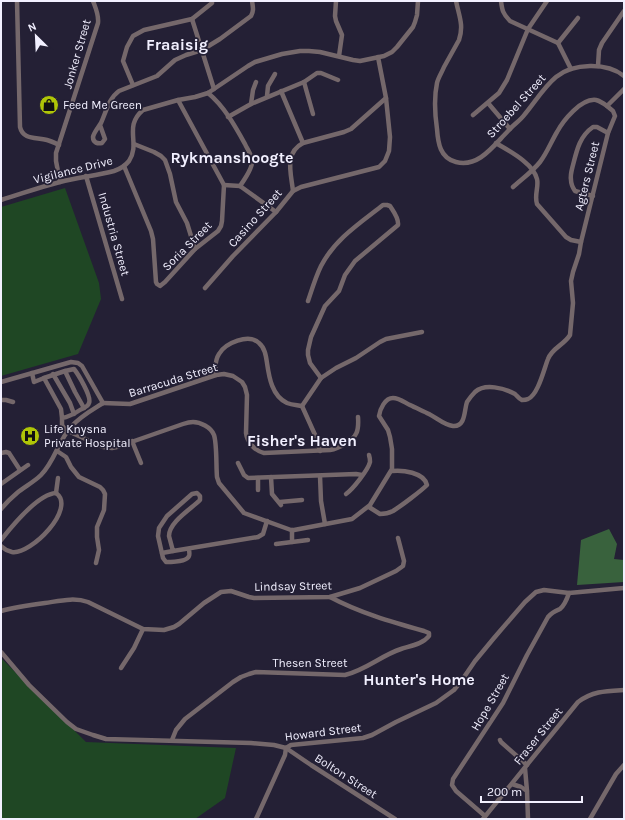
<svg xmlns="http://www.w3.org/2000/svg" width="625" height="820" viewBox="0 0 625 820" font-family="Karla,sans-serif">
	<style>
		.green { fill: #1f4724 }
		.forest { fill: #39623d }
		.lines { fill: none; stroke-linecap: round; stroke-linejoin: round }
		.minor { stroke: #75686b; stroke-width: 4.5 }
		.labels { text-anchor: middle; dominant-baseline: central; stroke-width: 3.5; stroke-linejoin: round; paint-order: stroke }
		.street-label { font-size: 12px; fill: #f2f0ff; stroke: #242035 }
		.poi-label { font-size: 12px; fill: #f2f0ff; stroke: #242035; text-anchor: start }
		.district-label { font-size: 16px; font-weight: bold; fill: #f2f0ff; stroke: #242035 }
	</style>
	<rect width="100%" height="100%" fill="#242035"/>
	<g class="green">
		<polygon points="65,188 99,283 101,299 78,354 1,376 1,207"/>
		<polygon points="1,658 86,742 236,748 225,798 195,819 1,819"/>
	</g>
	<polygon class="forest" points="609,529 617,544 614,559 624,560 624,582 577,585 581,540"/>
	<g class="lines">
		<g class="minor">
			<path d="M17 1 20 127C23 140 36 137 47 140 51 141 55 143 59 145"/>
			<polyline points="336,1 335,16 336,21 342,35 339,56"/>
			<path d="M456 1C459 16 464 25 459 40 454 49 449 58 444 67 442 72 438 78 437 83 434 97 435 115 437 129 438 143 440 158 456 162 479 168 494 145 508 131 513 125 520 121 525 114 535 102 544 87 556 77 573 63 607 62 624 76"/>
			<path d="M501 1C502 10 503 14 510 21L558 43 571 69"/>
			<polyline points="192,19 214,89"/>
			<polyline points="558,43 578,18"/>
			<polyline points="598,66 599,50 602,43 624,11"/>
			<polyline points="304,82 313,114"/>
			<polyline points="133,85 123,61 127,47 133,36 144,30 192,19 212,3"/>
			<polyline points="281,91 303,143"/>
			<path d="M208 93C224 106 235 126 245 144 247 149 252 155 252 161 253 168 244 180 240 186"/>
			<polyline points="267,96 268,86 275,74"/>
			<polyline points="178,100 224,185"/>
			<polyline points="488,103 510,129"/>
			<polyline points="251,104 253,90 256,82"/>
			<polyline points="473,115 499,93 507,80 528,29 547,1"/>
			<polyline points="228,117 251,104 304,82 317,73 321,73 338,80"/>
			<path d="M100 125 105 139 102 143C98 144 93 143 93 137 94 132 98 128 101 123 106 112 109 98 119 91L157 76 175 60 186 55 202 50 220 39 251 16C254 11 253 7 252 1"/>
			<path d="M496 143C509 151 533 163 537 179 539 187 534 195 537 204L566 237 571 240 581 242"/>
			<polyline points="134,144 154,152 161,156 165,160 170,174 176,202 187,223 195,249"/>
			<polyline points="124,166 151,231 153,239 156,282 157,284 160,286 165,282 195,249 218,231 221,226 222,221 224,185"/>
			<polyline points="86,176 122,299"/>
			<path d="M60 182 56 161V153L98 23C99 15 96 9 93 1"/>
			<polyline points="224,185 240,186"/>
			<polyline points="240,186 276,212"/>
			<path d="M513 187C522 179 533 171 540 162 547 153 551 142 557 132 563 121 581 98 596 100 600 101 603 103 607 106L624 89"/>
			<path d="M293 191C291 173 284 153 303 143L344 132 351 129 386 98"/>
			<path d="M593 196 575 191C573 188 571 184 571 180 570 175 572 169 573 165 577 149 580 136 593 127H597L608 133"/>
			<path d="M1 200C21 194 40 187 60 182 77 177 96 176 114 171 120 169 125 166 129 161 141 143 123 127 143 110L178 100 195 97 208 93 248 66 255 62 282 54 300 51H309L320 52 353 60 360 61 384 56 392 52 397 47 413 27 415 22 417 15 418 1"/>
			<polyline points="205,288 233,256 276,212 293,191 301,187 379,167 385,161 389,151 390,137 386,98 378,57"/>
			<path d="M308 301C312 289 316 276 321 266 335 239 360 223 383 205H387L390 206C393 211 399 218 398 225L355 261 345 275 339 291 325 306 311 337 308 350V355L310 363 321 378"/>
			<polyline points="65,371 75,392 84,408"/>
			<polyline points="32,373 34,382 44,378"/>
			<polyline points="53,374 70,403 74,414"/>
			<path d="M216 375C215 367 215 360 219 354 225 343 249 333 259 343 265 348 266 356 267 363 269 377 272 396 287 403 292 405 297 405 302 406"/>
			<polyline points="1,382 71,362 78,363 82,366 103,403"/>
			<polyline points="1,400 6,400 13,402"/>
			<path d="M103 403 130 404 216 375 224 374 233 376 242 382 245 387 247 395 246 433C247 442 255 451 264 453L330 450C336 449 340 447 345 444 357 437 359 431 358 417"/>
			<polyline points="302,406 321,378 336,368 356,358 380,342 386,339 422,332"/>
			<polyline points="302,406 316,437 320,451"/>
			<path d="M62 418C69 417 74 414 80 410 83 408 88 407 89 403 92 397 78 374 74 369L65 371 44 378 61 409 62 418V425L65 429 68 431 103 447 112 448 117 447 183 424C186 423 190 422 193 422 200 422 211 427 214 435 217 444 216 466 217 477L219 483 244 513 291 530H294L352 519 370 505 392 469V449L390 437 388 430 379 416C380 409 385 398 393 398 399 398 404 402 410 405 416 408 423 411 429 414 437 418 444 425 453 426 466 427 464 410 467 402 469 399 472 395 475 392 485 383 504 388 515 394 517 396 519 399 522 400 524 400 526 400 528 399 538 395 544 369 548 359 552 348 564 345 570 335L573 303 571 281 573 272 579 254 581 242 608 133 615 116 613 111 607 106"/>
			<polyline points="132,441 141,463"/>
			<polyline points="57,451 66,457 71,467 79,477 100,487 103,490 105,494 104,510 97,527 97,537 99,550 96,563"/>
			<polyline points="1,453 6,452 9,453 20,470"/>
			<polyline points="238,463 244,475 248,478 356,474 362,475"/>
			<polyline points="320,476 321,501 325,524"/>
			<polyline points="271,477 272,494 281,505"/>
			<polyline points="1,484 28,465"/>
			<polyline points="258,490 258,478"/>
			<polyline points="56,493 58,478"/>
			<path d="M346 494C353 489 368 470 370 462 370 459 370 458 369 455"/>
			<polyline points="280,502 302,500"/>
			<path d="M369 507 380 514C385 514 389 513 393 511 401 506 421 491 427 485 424 472 402 470 392 471"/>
			<path d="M1 509C6 503 11 498 17 493 24 487 34 482 41 475 55 461 58 441 71 427 79 417 92 410 103 403"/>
			<path d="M1 540C12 526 38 494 56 493"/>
			<polyline points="292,542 292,530"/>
			<polyline points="276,544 308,540"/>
			<path d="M1 546C4 549 8 551 12 552 31 555 77 508 56 493"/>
			<path d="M189 549C189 551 190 555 189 556 187 562 171 562 166 562L163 558 158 536 159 528 167 516 192 494 197 493 200 496V500C191 509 169 522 169 536L173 551 258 537 263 534 267 521"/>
			<polyline points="162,553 173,551"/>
			<path d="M1 611C15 607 30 605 45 603 59 601 74 597 88 602L143 629 164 630 174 627 179 624 204 603 221 592 231 591 249 597 254 598 330 597 360 588 396 571 403 566 404 561 398 538"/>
			<polyline points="1,652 29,685 67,722 76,729 93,735 106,739 251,743 274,745 286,748 291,745 363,738 372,735 396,722 436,703 454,690 462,680 475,661 494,638 525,602 536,592 544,590 569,593 624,588"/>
			<polyline points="121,668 134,648 143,629"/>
			<path d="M172 740 176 730 185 719 233 682 241 677 249 674 256 672 345 675C366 670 382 655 401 649 410 646 423 644 429 636V633L424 631C392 622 360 613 330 597"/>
			<polyline points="500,740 501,742 527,765"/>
			<polyline points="286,748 311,765 395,819"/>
			<polyline points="525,768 527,791"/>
			<polyline points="512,784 521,787 527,791 528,819"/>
			<path d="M485 816 456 791 452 785 453 779 503 703 527 655 548 617C552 612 555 611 560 609 565 605 567 599 569 593"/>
			<polyline points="256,819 285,755 286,748"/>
			<path d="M483 819 578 702C593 691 606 691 624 690"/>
			<polyline points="590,819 616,774 624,765"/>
		</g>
	</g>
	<defs>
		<symbol id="shop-disc" viewBox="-11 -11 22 22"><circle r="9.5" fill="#afc507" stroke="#242035"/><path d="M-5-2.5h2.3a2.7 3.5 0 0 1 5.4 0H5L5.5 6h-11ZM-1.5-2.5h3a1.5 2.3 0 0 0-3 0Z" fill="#111"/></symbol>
		<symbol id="hospital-disc" viewBox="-11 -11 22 22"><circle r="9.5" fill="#afc507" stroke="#242035"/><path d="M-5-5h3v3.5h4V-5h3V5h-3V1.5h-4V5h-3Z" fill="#111"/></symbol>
	</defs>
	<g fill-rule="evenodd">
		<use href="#shop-disc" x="38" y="94" width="22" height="22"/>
		<use href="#hospital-disc" x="19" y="425" width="22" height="22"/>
	</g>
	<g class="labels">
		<g class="street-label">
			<text transform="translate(77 54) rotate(-74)">Jonker Street</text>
			<text transform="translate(516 106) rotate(-48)">Stroebel Street</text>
			<text transform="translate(73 170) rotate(-14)">Vigilance Drive</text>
			<text transform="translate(587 176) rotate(-76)">Agters Street</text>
			<text transform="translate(255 218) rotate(-48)">Casino Street</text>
			<text transform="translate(114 234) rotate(74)">Industria Street</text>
			<text transform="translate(187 246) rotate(-45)">Soria Street</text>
			<text transform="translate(173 380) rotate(-17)">Barracuda Street</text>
			<text transform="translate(293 586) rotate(-1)">Lindsay Street</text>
			<text x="310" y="663">Thesen Street</text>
			<text transform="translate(490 702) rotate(-60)">Hope Street</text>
			<text transform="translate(323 732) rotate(-7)">Howard Street</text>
			<text transform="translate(538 736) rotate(-51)">Fraser Street</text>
			<text transform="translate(346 776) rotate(33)">Bolton Street</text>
		</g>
		<g class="poi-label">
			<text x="63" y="105">Feed Me Green</text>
			<text x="44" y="429">Life Knysna<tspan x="44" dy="14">Private Hospital</tspan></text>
		</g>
		<g class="district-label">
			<text x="177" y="44">Fraaisig</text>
			<text x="232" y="157">Rykmanshoogte</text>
			<text x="302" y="440">Fisher's Haven</text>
			<text x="419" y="679">Hunter's Home</text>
		</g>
	</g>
	<rect width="625" height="820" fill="none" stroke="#f2f0ff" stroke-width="4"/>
	<g transform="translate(36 36) rotate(336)" stroke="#242035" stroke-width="3" paint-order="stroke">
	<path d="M0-3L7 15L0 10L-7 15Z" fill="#f2f0ff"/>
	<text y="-6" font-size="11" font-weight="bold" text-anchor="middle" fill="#f2f0ff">N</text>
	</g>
	<path d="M481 796v6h101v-6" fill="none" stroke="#f2f0ff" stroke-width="2"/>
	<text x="487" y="796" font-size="12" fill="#f2f0ff" stroke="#242035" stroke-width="3" paint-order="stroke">200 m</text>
</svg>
